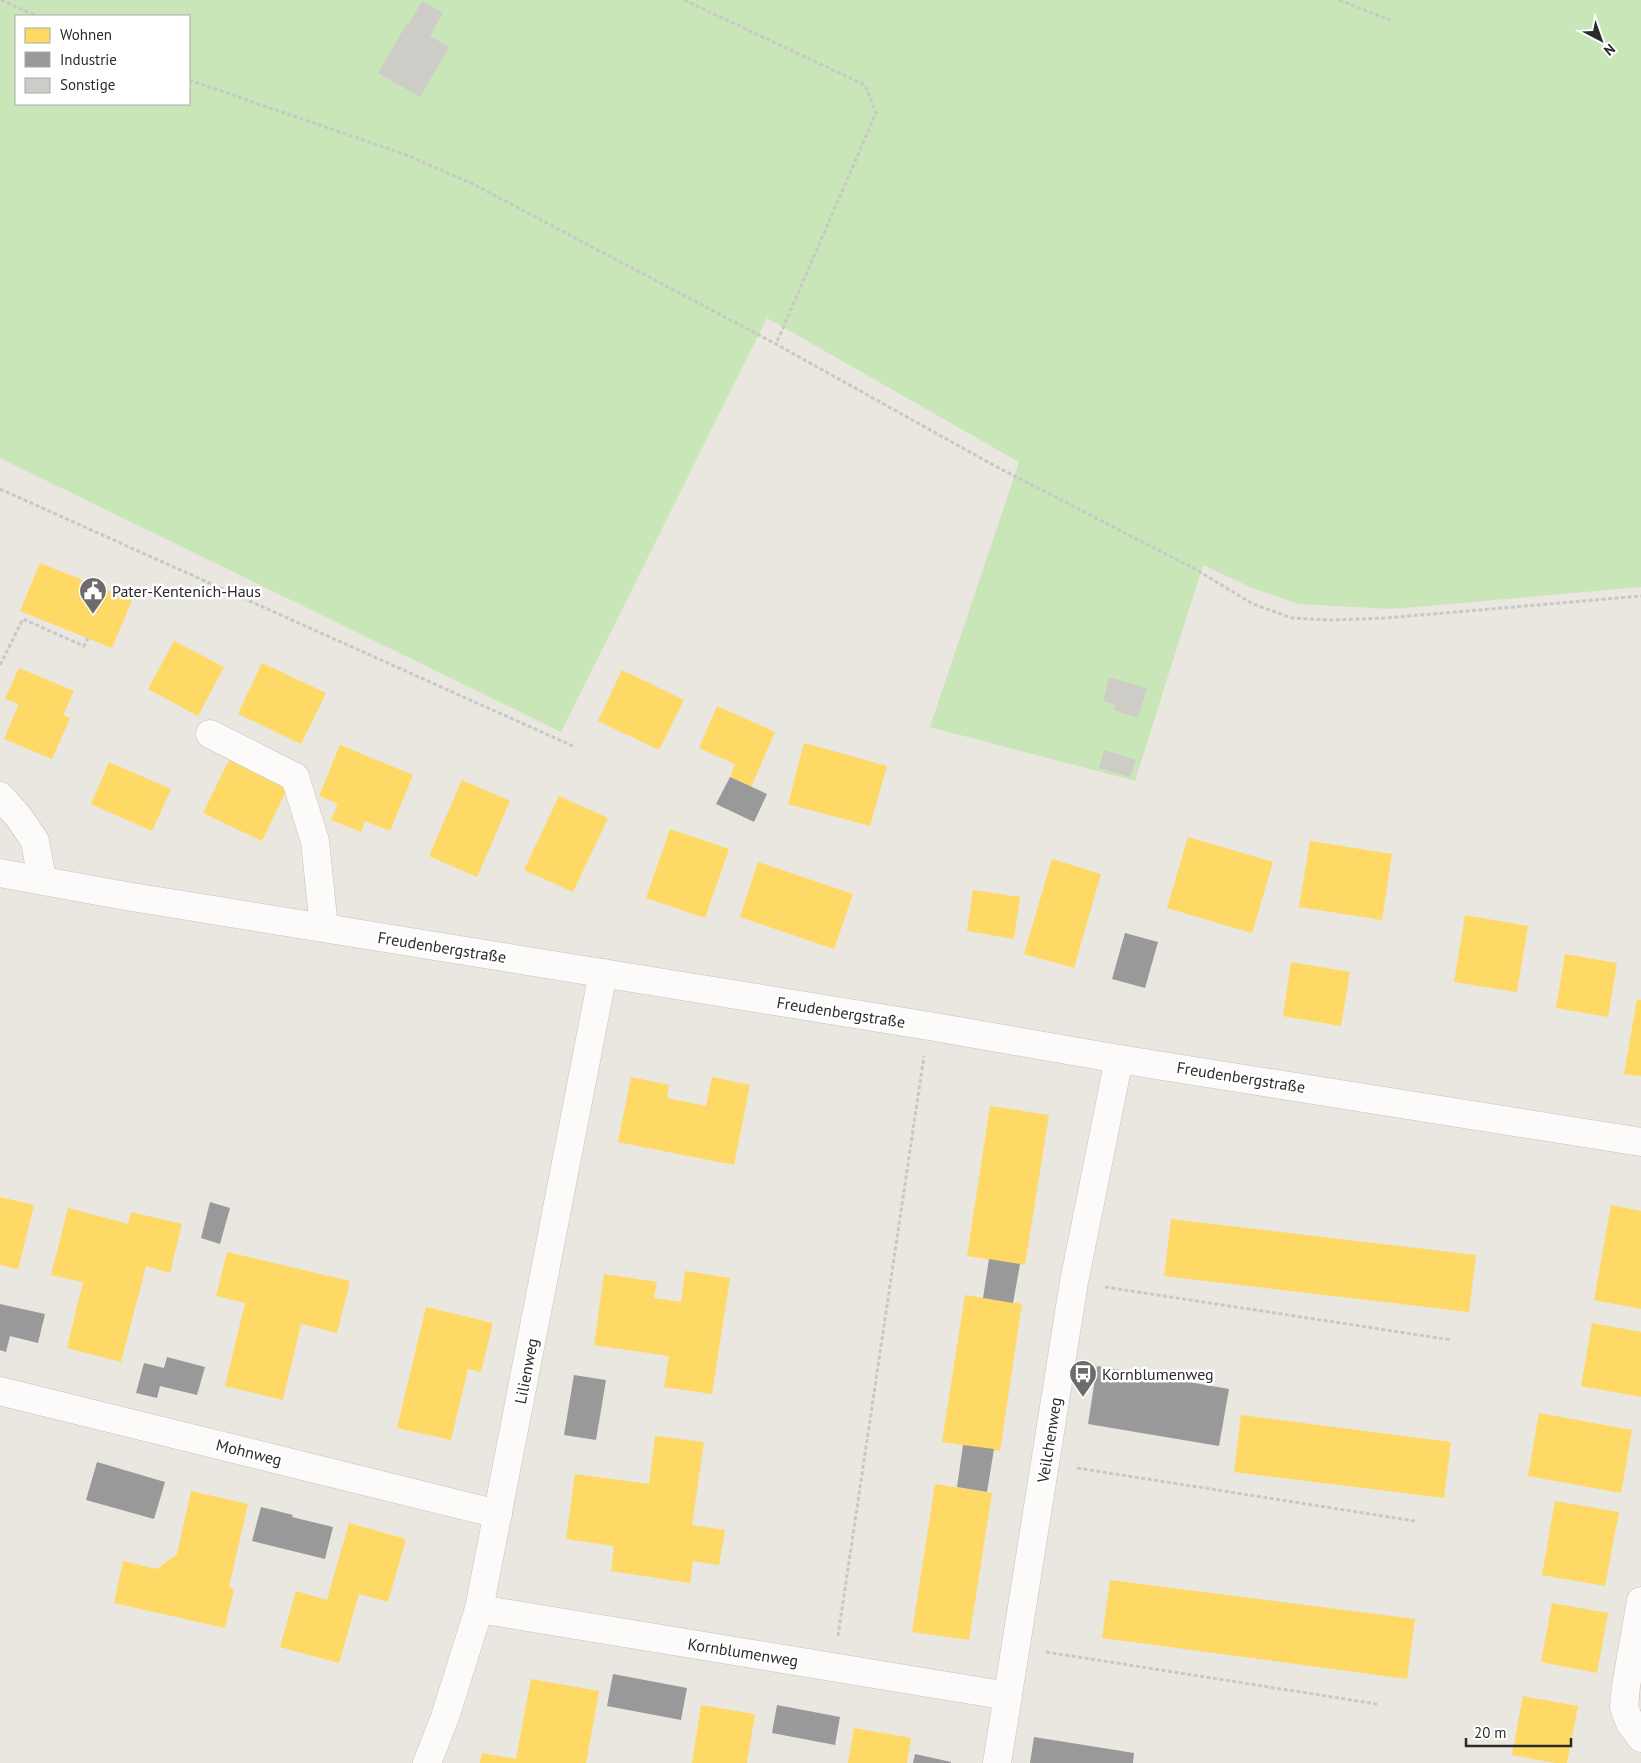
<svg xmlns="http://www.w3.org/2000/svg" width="1641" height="1763" viewBox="0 0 1641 1763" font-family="'PT Sans',sans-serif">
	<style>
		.green { fill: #c8e6b8; fill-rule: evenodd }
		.homes { fill: #ffd966 }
		.industry { fill: #999 }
		.building { fill: #ceccc7 }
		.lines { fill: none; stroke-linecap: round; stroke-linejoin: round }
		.minor-casing { stroke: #c3c2c1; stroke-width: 29 }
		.path { stroke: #c8c8c7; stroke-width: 3; stroke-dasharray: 4 2.5; stroke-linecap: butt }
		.minor { stroke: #fcfbfa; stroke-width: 28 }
		.labels { text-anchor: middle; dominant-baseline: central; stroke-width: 5; stroke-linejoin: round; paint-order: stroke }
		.poi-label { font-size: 16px; fill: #2b2b2b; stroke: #fff; text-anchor: start }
		.street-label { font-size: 16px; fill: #2b2b2b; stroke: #fff }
	</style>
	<rect width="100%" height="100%" fill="#eae6e0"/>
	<path class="green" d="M0 0H1641V587L1392 609 1299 604 1252 588 1203 565 1135 781 930 727 1019 462 767 318 561 732 0 458ZM16 16H189V104H16Z"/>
	<g class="homes">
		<polygon points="40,563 132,600 112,648 20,611"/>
		<polygon points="174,641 224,667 198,716 148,689"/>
		<polygon points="262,663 326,693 301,744 238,714"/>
		<polygon points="19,668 74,691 63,715 70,718 52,759 4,739 19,704 5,699"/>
		<polygon points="622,670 684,700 659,750 598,721"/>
		<polygon points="717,706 775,732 751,787 730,777 735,764 699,748"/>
		<polygon points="804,743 887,766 870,826 788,804"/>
		<polygon points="340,745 413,775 390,831 365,821 361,832 331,820 338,804 319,796"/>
		<polygon points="229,760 287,789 262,841 203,813"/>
		<polygon points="109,762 171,789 152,831 91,804"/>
		<polygon points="462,780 510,801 477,877 429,856"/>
		<polygon points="559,796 608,818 573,892 524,870"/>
		<polygon points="670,829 729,849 705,918 646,898"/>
		<polygon points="1188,837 1273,862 1252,933 1167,908"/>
		<polygon points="1310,841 1392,854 1382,920 1299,907"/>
		<polygon points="1052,859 1101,874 1074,968 1024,954"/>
		<polygon points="758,862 853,894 834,949 740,917"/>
		<polygon points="973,890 1020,897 1014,939 967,931"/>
		<polygon points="1465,915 1528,926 1517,992 1454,982"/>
		<polygon points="1565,954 1617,963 1608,1017 1556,1008"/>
		<polygon points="1291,962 1350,972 1341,1026 1283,1016"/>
		<polygon points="1637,999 1641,1000 1641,1076 1624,1074"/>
		<polygon points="631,1077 669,1085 667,1098 706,1106 712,1077 750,1085 734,1165 618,1142"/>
		<polygon points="990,1106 1049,1115 1025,1265 967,1256"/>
		<polygon points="0,1197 34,1205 18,1269 0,1265"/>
		<polygon points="1611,1205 1641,1211 1641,1309 1594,1300"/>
		<polygon points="68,1208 128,1224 131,1212 182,1224 170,1273 146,1266 121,1362 67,1348 83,1282 51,1275"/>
		<polygon points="1171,1219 1476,1255 1469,1312 1164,1276"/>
		<polygon points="227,1252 350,1281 337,1333 301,1324 283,1400 225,1386 245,1303 216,1296"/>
		<polygon points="685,1271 730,1278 712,1394 664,1387 669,1356 594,1345 604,1274 657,1282 654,1298 681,1302"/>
		<polygon points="965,1295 1022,1304 1000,1451 942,1442"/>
		<polygon points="426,1307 493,1323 481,1372 468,1369 451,1440 397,1428"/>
		<polygon points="1592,1323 1641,1332 1641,1397 1581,1386"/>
		<polygon points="1539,1413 1632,1430 1621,1493 1528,1476"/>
		<polygon points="1241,1415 1451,1442 1444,1498 1234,1472"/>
		<polygon points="655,1436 704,1442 692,1525 725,1530 719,1565 693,1561 690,1583 611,1571 614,1546 566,1539 575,1474 649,1484"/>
		<polygon points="935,1484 992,1493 969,1640 912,1632"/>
		<polygon points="191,1491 248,1504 229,1587 234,1589 225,1628 114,1603 123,1561 157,1569 177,1554"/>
		<polygon points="1555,1501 1619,1512 1605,1586 1542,1575"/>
		<polygon points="349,1523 406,1539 388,1602 359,1594 339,1663 280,1647 296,1591 327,1600"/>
		<polygon points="1110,1580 1415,1619 1407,1679 1102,1638"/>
		<polygon points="1552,1603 1608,1613 1597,1673 1541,1662"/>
		<polygon points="531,1679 599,1691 586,1763 480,1763 482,1753 516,1759"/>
		<polygon points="1523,1696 1578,1706 1567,1763 1555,1763 1512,1755"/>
		<polygon points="701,1705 755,1714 747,1763 692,1763"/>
		<polygon points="854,1728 911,1738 907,1763 848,1763"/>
	</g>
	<g class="industry">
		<polygon points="730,777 767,794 754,822 716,804"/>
		<polygon points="1125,933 1158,942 1145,988 1112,979"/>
		<polygon points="210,1202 230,1208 220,1244 201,1238"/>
		<polygon points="989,1259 1020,1264 1013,1303 983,1298"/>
		<polygon points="0,1304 45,1314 38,1343 10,1336 6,1352 0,1350"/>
		<polygon points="167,1357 205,1367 197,1395 160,1386 157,1398 136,1393 144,1363 164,1368"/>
		<polygon points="1097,1366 1229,1389 1219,1446 1088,1424"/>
		<polygon points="574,1375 606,1380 596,1440 564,1435"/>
		<polygon points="963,1445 994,1449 987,1492 957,1487"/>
		<polygon points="97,1462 165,1482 154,1519 86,1500"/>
		<polygon points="261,1507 293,1515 292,1517 333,1527 325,1559 252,1541"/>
		<polygon points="613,1674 687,1688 681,1720 607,1706"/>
		<polygon points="777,1705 840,1717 835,1745 772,1733"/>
		<polygon points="1034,1737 1134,1753 1133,1763 1030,1763"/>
		<polygon points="915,1754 951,1762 951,1763 913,1763"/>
	</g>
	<g class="building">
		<polygon points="422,1 443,13 430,36 449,47 420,97 378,73 407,23 409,24"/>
		<polygon points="1109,677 1147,688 1138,718 1114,710 1116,705 1103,701"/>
		<polygon points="1104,750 1136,760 1130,777 1099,768"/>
	</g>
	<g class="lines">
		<defs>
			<g id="minor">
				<polyline points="210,734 295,777 315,841 324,928"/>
				<polyline points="0,796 18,816 35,841 42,880"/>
				<polyline points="0,873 120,895 929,1026 1119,1059 1641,1142"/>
				<polyline points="0,1391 498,1514"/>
				<polyline points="1641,1601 1626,1686 1624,1707 1630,1723 1641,1738"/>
				<polyline points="479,1609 1008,1696"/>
				<polyline points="427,1763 445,1717 479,1609 603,973"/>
				<polyline points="997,1763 1074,1282 1119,1059"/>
			</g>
		</defs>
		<use href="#minor" class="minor-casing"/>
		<g class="path">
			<polyline points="1,0 37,16"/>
			<polyline points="684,0 865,85 876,113 776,344"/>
			<polyline points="1339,0 1390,20"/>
			<polyline points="189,80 404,154 473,184 776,344 995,466 1195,569 1253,604 1292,618 1332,620 1386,618 1641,596"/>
			<polyline points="0,489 575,747"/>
			<polyline points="0,665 23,619 84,646 88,638"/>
			<polyline points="1105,1287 1452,1340"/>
			<polyline points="1077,1468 1415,1521"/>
			<polyline points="838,1636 924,1056"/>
			<polyline points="1046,1652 1377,1704"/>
		</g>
		<use href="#minor" class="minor"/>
	</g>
	<defs>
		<symbol id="civic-pin" viewBox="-11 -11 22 30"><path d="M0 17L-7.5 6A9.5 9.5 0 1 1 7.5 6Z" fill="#6e6c6a" stroke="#fff"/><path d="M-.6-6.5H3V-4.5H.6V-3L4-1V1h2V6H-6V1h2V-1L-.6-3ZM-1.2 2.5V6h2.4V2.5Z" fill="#fff"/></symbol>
		<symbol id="bus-pin" viewBox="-11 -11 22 30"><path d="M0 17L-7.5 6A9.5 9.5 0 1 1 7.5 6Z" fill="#6e6c6a" stroke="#fff"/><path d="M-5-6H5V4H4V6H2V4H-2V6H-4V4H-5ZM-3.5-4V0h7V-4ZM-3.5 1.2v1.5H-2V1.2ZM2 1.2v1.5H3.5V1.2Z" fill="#fff"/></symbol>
	</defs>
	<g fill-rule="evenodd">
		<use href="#civic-pin" x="77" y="575" width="32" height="43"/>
		<use href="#bus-pin" x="1067" y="1358" width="32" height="43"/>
	</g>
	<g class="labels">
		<g class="poi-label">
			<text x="112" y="591">Pater-Kentenich-Haus</text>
			<text x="1102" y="1374">Kornblumenweg</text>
		</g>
		<g class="street-label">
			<text transform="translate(442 947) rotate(9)">Freudenbergstraße</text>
			<text transform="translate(841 1012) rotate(9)">Freudenbergstraße</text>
			<text transform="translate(1241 1077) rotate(9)">Freudenbergstraße</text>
			<text transform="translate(526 1371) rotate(-79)">Lilienweg</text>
			<text transform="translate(1049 1440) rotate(-81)">Veilchenweg</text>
			<text transform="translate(249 1452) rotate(14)">Mohnweg</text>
			<text transform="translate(743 1652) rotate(9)">Kornblumenweg</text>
		</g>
	</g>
	<rect x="15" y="15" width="175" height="90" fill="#ffffff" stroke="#aaaaaa"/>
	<rect x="25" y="28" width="25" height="15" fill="#ffd966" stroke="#aaaaaa"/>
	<text x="60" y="40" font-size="15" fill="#2b2b2b">Wohnen</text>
	<rect x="25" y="52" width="25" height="15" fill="#999999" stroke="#aaaaaa"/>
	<text x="60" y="65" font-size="15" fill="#2b2b2b">Industrie</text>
	<rect x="25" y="78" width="25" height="15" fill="#ceccc7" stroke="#aaaaaa"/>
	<text x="60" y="90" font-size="15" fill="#2b2b2b">Sonstige</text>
	<g transform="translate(1601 40) rotate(139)" stroke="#ffffff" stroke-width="4" paint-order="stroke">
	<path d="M0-4L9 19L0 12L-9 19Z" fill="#2b2b2b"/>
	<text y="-8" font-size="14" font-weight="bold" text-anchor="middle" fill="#2b2b2b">N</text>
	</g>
	<path d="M1466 1738v8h105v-8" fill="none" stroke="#2b2b2b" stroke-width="2.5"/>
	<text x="1474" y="1738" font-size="15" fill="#2b2b2b" stroke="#ffffff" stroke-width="4" paint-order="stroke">20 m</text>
</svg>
